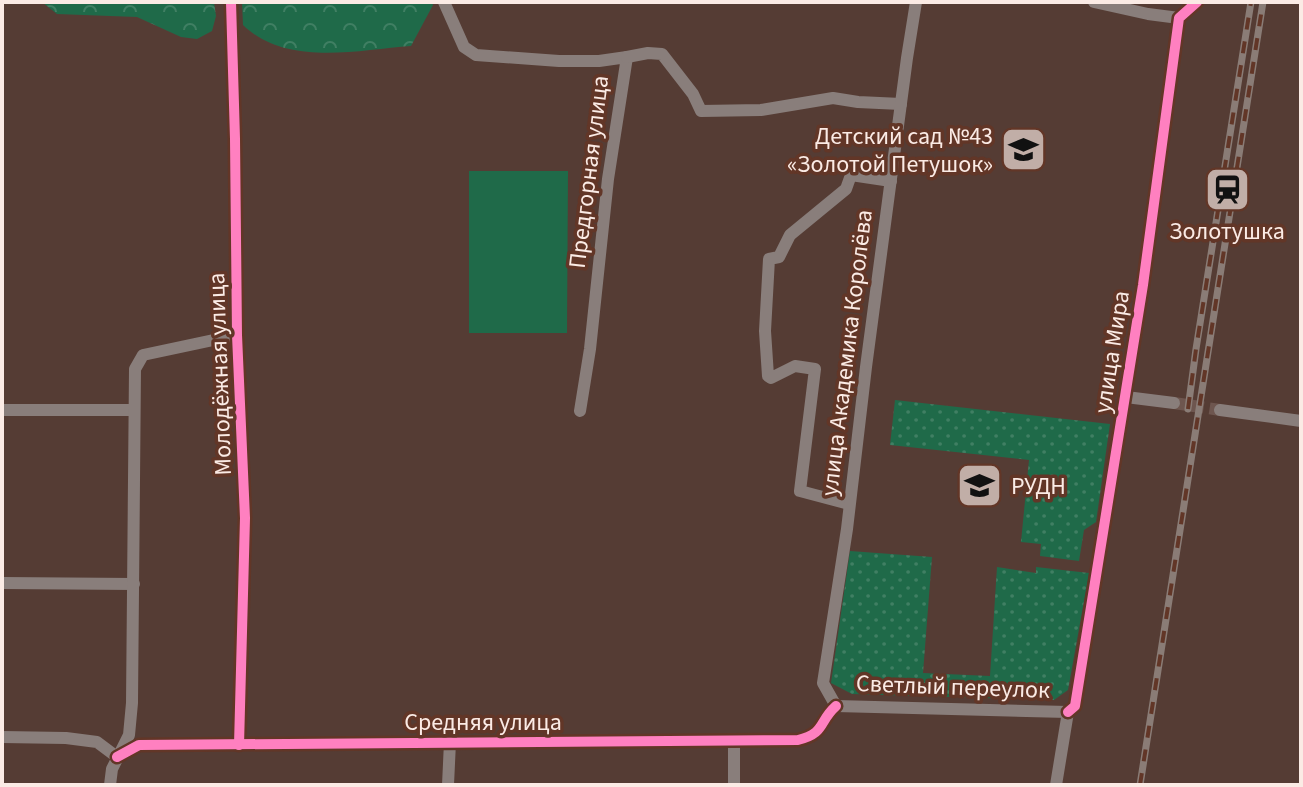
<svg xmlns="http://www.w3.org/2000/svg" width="1303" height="787" viewBox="0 0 1303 787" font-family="'Source Sans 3',sans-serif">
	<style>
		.grass { fill: url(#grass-dots) }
		.forest { fill: url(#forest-crowns) }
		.garden { fill: #1f6a49 }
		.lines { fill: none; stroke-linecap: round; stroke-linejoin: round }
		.minor-tunnel { stroke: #6e564f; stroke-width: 12; stroke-dasharray: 12 6; stroke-linecap: butt }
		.minor { stroke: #897e7b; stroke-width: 12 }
		.rail-casing { stroke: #8a7c76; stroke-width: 7 }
		.rail { stroke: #623627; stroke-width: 4; stroke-dasharray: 12; stroke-linecap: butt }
		.cycleway-casing { stroke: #623627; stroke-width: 15 }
		.cycleway { stroke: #ff80c0; stroke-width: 10 }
		.labels { text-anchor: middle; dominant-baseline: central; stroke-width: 7; stroke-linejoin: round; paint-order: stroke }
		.poi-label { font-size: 24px; fill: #fbebe5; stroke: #623627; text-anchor: end }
		.street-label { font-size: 24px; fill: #fbebe5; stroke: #623627 }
	</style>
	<defs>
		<pattern id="grass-dots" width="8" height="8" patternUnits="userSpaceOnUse" patternTransform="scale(2)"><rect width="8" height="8" fill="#1f6a49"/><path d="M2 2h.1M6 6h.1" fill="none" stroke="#407f63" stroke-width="1.8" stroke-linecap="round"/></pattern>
		<pattern id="forest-crowns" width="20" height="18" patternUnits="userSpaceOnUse" patternTransform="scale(2)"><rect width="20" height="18" fill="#1f6a49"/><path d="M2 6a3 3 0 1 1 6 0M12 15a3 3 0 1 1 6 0" fill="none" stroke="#407f63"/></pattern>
	</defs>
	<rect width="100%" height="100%" fill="#553c34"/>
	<g class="grass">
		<polygon points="895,400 1110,424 1096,522 1084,530 1079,561 1040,556 1041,544 1021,542 1029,460 890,445"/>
		<polygon points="850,551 932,557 923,673 990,676 997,567 1036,573 1036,567 1089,573 1068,690 1054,700 852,694 831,683"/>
	</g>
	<g class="forest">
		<polygon points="42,2 214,2 216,16 212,31 197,39 181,37 137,17 57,14"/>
		<path d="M242 2H432L433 5 411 46C357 50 286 67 243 25Z"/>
	</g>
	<polygon class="garden" points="469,171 568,171 567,333 469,333"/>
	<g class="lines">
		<polyline class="minor-tunnel" points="1174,403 1220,410"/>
		<g class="minor">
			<polyline points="231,2 235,139 237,335 245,518 239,745"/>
			<polyline points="444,2 464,47 476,55 559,61 599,61 627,57 608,179 590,349 580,411"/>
			<polyline points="1094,2 1148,14 1179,18"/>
			<polyline points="627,57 648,53 662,54 693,94 701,111 761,110 833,98 858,102 901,104"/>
			<polyline points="1126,397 1174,403"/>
			<polyline points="2,410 134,410"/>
			<polyline points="1220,410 1301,421"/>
			<polyline points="849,504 800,491 815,369 795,366 771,378 768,376 765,331 769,259 779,257 790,235 846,189 851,175 891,181"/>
			<polyline points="2,583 134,584"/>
			<polyline points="836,706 823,683 847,529 866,367 907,58 916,2"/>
			<polyline points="836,706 1068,712"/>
			<polyline points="1068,712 1075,706 1143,285 1179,18 1197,2"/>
			<polyline points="2,737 66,738 97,742 117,757"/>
			<polyline points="734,741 734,785"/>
			<path d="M117 757 139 745 798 740C826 733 818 722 836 706"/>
			<polyline points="110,785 112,769 129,735 132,703 135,369 143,355 237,335"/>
			<polyline points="448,785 450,742"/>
			<polyline points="1056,785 1068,712"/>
		</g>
		<defs>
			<g id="rail">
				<polyline points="1188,409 1196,349 1251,2"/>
				<polyline points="1140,785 1263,2"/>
			</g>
		</defs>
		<use href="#rail" class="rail-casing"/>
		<use href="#rail" class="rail"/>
		<defs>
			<g id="cycleway">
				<polyline points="231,2 235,139 237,335 245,518 239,745"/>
				<polyline points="1068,712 1075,706 1143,285 1179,18 1197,2"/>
				<path d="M117 757 139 745 798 740C826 733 818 722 836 706"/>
			</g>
		</defs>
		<use href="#cycleway" class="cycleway-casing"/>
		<use href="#cycleway" class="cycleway"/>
	</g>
	<defs>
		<symbol id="school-square" viewBox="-11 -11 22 22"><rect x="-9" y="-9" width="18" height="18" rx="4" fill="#c1aea7" stroke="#623627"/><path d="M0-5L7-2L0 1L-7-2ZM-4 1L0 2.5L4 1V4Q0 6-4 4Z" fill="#111"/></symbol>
		<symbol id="station-square" viewBox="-11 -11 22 22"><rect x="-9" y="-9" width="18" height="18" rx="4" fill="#c1aea7" stroke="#623627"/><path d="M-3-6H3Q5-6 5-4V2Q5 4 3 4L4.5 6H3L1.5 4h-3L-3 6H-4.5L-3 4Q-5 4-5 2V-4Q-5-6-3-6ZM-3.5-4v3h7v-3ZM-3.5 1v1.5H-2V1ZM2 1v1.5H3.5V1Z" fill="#111"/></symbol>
		<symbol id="university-square" viewBox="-11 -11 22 22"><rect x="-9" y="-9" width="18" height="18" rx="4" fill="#c1aea7" stroke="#623627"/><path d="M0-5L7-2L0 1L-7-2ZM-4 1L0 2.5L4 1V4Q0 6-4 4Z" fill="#111"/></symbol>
	</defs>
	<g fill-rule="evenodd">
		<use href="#school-square" x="998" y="124" width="51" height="51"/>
		<use href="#station-square" x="1202" y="164" width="51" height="51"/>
		<use href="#university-square" x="954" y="460" width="51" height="51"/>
	</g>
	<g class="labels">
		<g class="poi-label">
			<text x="993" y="136">Детский сад №43<tspan x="993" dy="28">«Золотой Петушок»</tspan></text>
			<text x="1227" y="231" text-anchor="middle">Золотушка</text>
			<text x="1011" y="486" text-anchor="start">РУДН</text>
		</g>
		<g class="street-label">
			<text transform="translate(589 172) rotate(-83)">Предгорная улица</text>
			<text transform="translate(1112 352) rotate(-81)">улица Мира</text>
			<text transform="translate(847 353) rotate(-83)">улица Академика Королёва</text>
			<text transform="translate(220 374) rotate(-92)">Молодёжная улица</text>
			<text transform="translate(953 687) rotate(2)">Светлый переулок</text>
			<text x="483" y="722">Средняя улица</text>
		</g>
	</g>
	<rect width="1303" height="787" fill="none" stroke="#fbebe5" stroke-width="8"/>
</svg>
